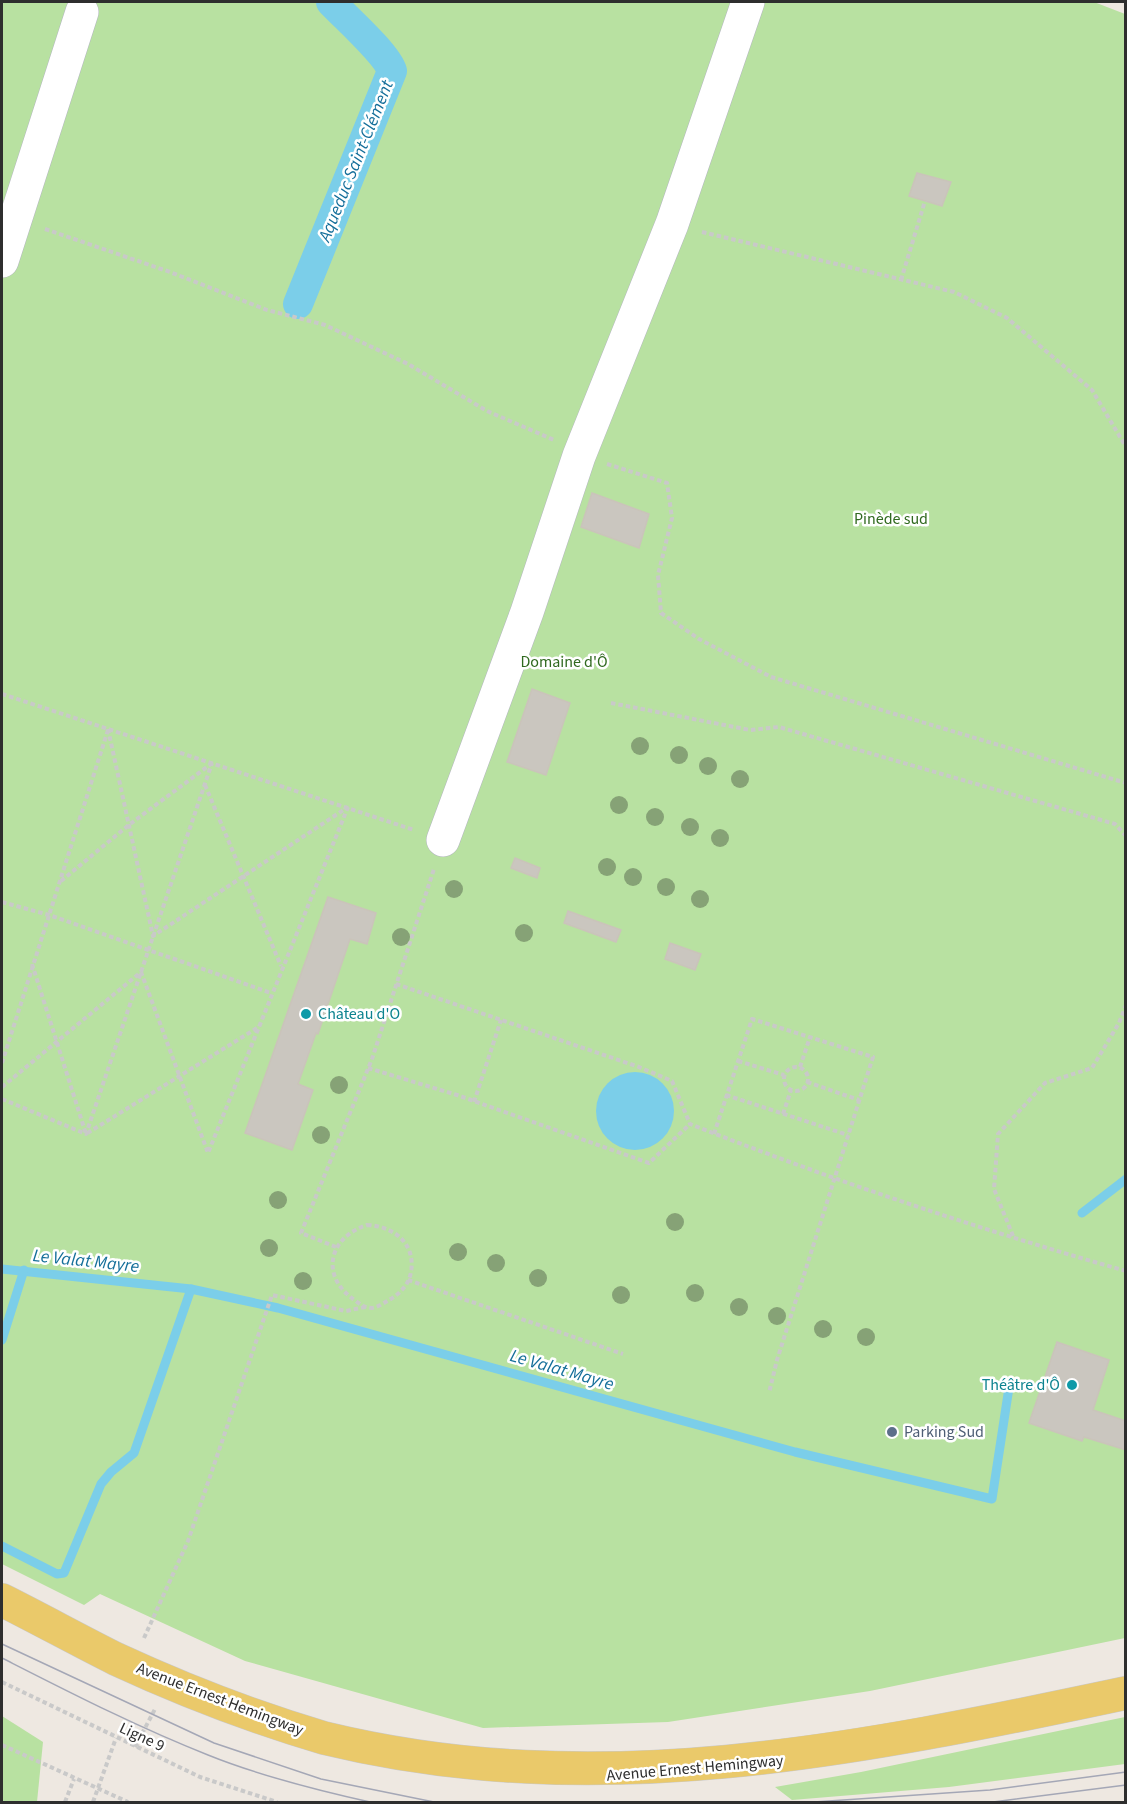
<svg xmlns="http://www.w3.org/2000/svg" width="1127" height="1804" viewBox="0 0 1127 1804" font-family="'Source Sans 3',sans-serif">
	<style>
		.green { fill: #b8e1a1 }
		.water { fill: #7bcee9 }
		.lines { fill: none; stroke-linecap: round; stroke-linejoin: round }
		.stream { stroke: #7bcee9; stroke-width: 9 }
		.canal { stroke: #7bcee9; stroke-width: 30 }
		.building { fill: #cac6bf; stroke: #cac4ba; stroke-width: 1.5 }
		.minor-casing { stroke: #b4b7c0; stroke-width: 34 }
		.major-casing { stroke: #c9c9c9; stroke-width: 34 }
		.path { stroke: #c9c9c9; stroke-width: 4; stroke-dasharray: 4.5 3; stroke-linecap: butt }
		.minor { stroke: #fff; stroke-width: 33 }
		.major { stroke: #eac96a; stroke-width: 33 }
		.tram { stroke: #a4a7b6; stroke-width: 1.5 }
		.tree { fill: #86a276 }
		.culture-dot { fill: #0f9aa8; stroke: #fff; stroke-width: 2 }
		.service-dot { fill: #5c6f8a; stroke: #fff; stroke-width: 2 }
		.labels { text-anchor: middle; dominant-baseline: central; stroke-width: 5; stroke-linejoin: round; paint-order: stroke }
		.park-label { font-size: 16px; fill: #30691f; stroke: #fff }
		.culture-label { font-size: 16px; fill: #0d838f; stroke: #fff; text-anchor: start }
		.service-label { font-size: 16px; fill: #4e5e75; stroke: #fff; text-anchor: start }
		.street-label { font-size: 16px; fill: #2e2e2e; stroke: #fff }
		.water-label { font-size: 18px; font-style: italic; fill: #156f9a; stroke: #fff }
	</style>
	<rect width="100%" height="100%" fill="#eee8e1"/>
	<g class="green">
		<polygon points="2,2 1094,2 1125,14 1125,1638 870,1691 668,1722 483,1728 245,1661 100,1594 84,1605 2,1564"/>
		<polygon points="2,1716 43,1742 37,1802 2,1802"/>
		<polygon points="1125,1717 1125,1764 949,1787 792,1800 775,1787 861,1772"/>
	</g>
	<circle class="water" cx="635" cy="1111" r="39"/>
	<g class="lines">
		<g class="stream">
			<polyline points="1082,1213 1126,1179"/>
			<polyline points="2,1269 191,1289 278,1308 795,1452 992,1499 1010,1381"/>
			<polyline points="2,1340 24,1270"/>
			<polyline points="2,1546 57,1574 64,1573 101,1484 111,1472 134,1453 191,1289"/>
		</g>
		<path class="canal" d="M298 304 392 71C387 54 345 17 331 2"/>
	</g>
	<g class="building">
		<polygon points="917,173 951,182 942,206 909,196"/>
		<polygon points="592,493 649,514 639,548 581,527"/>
		<polygon points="532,689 570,703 546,775 507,762"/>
		<polygon points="515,858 540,868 537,878 511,868"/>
		<polygon points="328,897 376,913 367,944 350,939 318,1034 316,1033 298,1084 313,1090 292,1150 245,1133"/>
		<polygon points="568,911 621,930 616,942 564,923"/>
		<polygon points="670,943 701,954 695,970 665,959"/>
		<polygon points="1057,1342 1109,1360 1093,1410 1126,1421 1126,1450 1084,1437 1082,1441 1029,1423"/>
	</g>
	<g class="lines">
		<defs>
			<g id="minor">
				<polyline points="2,261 82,12"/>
				<polyline points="443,840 527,612 579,456 672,224 748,2"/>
			</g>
			<path id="major" d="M2 1600C40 1619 78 1640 116 1659 183 1690 253 1717 324 1738 596 1804 857 1750 1126 1693"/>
		</defs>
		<use href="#minor" class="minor-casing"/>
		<use href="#major" class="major-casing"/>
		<g class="path">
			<polyline points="45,229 170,272 267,310 325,325 408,364 487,411 554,440"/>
			<polyline points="702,232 954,292 1007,318 1092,390 1126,447"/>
			<polyline points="901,280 925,201"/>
			<polyline points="607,464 667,483 672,518 658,575 661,613 699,639 771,677 1126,783"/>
			<polyline points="2,694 414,830"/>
			<polyline points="611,703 750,730 779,727 1115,824 1126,836"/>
			<polyline points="108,729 153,936 348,807"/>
			<polyline points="205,785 281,966"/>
			<polyline points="61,881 130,824 211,764"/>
			<polyline points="2,902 49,915 271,993"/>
			<polyline points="32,964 86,1134 257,1028"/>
			<path d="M396 984 639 1067 672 1081 690 1124C832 1180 978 1229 1126 1271"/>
			<polyline points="738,1061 784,1075"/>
			<polyline points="2,1063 108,730"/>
			<circle cx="796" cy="1079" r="12"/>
			<polyline points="800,1067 810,1037"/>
			<polyline points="368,1068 457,1095 649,1163 690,1124"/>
			<polyline points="807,1082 859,1100"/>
			<polyline points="2,1087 141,972 208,1153 348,807"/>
			<polyline points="726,1095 848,1135"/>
			<polyline points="2,1099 86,1134 212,763"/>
			<polyline points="474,1102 501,1020"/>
			<polyline points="783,1114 791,1090"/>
			<polyline points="714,1134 752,1019 873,1057 777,1360 769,1393"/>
			<path d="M367 1225C393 1226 416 1243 411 1272 409 1284 400 1294 389 1300 384 1303 378 1307 372 1308 365 1308 361 1305 356 1301 320 1278 327 1238 367 1225Z"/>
			<polyline points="1013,1236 994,1189 998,1134 1045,1083 1092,1068 1119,1023 1126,1005"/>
			<polyline points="336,1247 301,1233 372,1059 434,869"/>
			<polyline points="408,1280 623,1354"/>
			<polyline points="144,1638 188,1541 272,1295 346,1311 365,1307"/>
			<polyline points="2,1682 200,1777 277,1802"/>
			<polyline points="2,1745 128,1802"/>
			<polyline points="135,1747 155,1709"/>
			<polyline points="65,1802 74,1779"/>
			<polyline points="93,1802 116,1738"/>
		</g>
		<use href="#minor" class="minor"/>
		<use href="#major" class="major"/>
		<g class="tram">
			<polyline points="2,1644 214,1743 321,1779 434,1802"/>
			<path d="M2 1658C69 1692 137 1727 208 1755 260 1776 316 1790 370 1802"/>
			<polyline points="814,1802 990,1790 1126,1772"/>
			<polyline points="993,1802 1126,1785"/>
		</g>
	</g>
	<g class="tree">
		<circle cx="640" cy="746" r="9"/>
		<circle cx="679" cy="755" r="9"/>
		<circle cx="708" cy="766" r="9"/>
		<circle cx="740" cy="779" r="9"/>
		<circle cx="619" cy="805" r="9"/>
		<circle cx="655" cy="817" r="9"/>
		<circle cx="690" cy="827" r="9"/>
		<circle cx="720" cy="838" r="9"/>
		<circle cx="607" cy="867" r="9"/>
		<circle cx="633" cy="877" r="9"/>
		<circle cx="666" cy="887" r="9"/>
		<circle cx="454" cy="889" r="9"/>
		<circle cx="700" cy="899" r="9"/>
		<circle cx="524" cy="933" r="9"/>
		<circle cx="401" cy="937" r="9"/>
		<circle cx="339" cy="1085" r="9"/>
		<circle cx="321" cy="1135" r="9"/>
		<circle cx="278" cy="1200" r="9"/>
		<circle cx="675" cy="1222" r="9"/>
		<circle cx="269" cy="1248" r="9"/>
		<circle cx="458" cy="1252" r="9"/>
		<circle cx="496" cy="1263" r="9"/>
		<circle cx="538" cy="1278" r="9"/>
		<circle cx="303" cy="1281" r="9"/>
		<circle cx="695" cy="1293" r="9"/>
		<circle cx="621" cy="1295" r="9"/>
		<circle cx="739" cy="1307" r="9"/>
		<circle cx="777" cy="1316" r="9"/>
		<circle cx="823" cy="1329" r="9"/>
		<circle cx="866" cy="1337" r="9"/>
	</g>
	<g class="culture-dot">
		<circle cx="306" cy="1014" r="6"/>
		<circle cx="1072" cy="1385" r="6"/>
	</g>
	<circle class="service-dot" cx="892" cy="1432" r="6"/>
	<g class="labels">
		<g class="park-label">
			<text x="891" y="519">Pinède sud</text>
			<text x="564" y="662">Domaine d'Ô</text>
		</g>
		<g class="culture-label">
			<text x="318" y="1014">Château d'O</text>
			<text x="1060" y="1385" text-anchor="end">Théâtre d'Ô</text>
		</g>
		<g class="service-label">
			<text x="904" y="1432">Parking Sud</text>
		</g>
		<g class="street-label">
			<text transform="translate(220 1699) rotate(21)">Avenue Ernest Hemingway</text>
			<text transform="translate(142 1737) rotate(25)">Ligne 9</text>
			<text transform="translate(695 1768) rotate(-5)">Avenue Ernest Hemingway</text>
		</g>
		<g class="water-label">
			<text transform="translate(356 161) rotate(-68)">Aqueduc Saint-Clément</text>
			<text transform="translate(86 1261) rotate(6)">Le Valat Mayre</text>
			<text transform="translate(562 1370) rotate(16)">Le Valat Mayre</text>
		</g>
	</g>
	<rect width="1127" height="1804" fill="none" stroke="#2e2e2e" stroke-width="6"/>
</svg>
